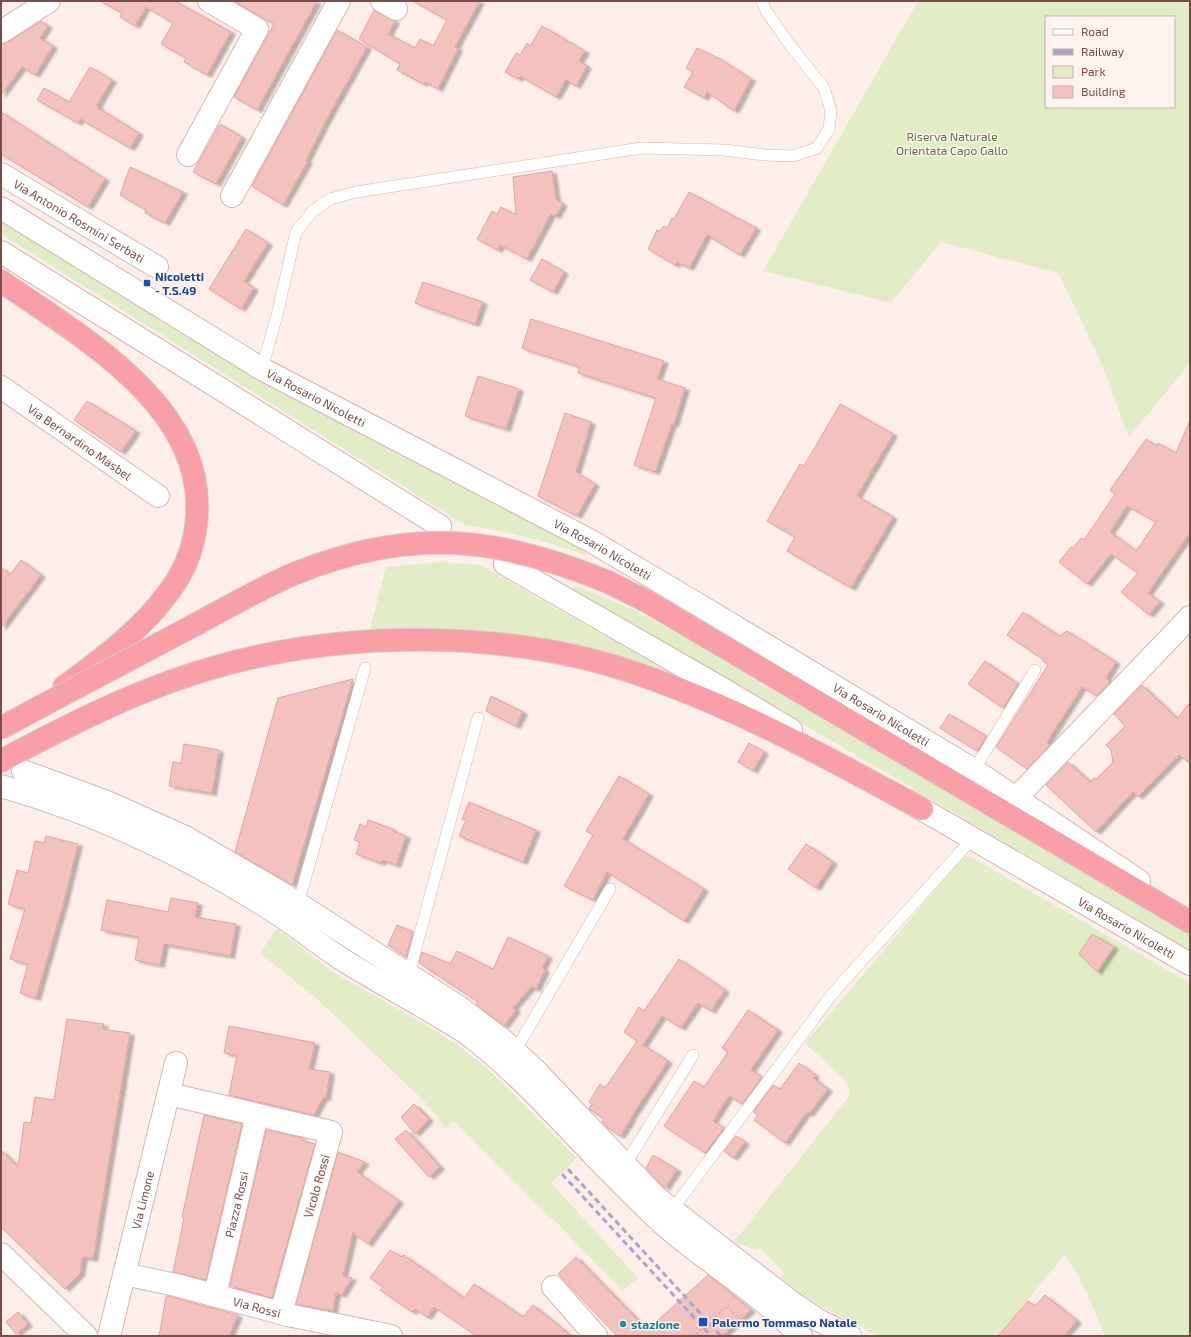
<svg xmlns="http://www.w3.org/2000/svg" width="1191" height="1337" viewBox="0 0 1191 1337" font-family="'Exo 2',sans-serif">
	<style>
		.green { fill: #e2ecc6; fill-rule: evenodd }
		.building { fill: #f3c2bf; stroke: #e6a19f; fill-rule: evenodd; filter: url(#shadow) }
		.lines { fill: none; stroke-linecap: round; stroke-linejoin: round }
		.lane-casing { stroke: #d5b6b3; stroke-width: 12 }
		.street-casing { stroke: #d5b6b3; stroke-width: 24 }
		.secondary-casing { stroke: #d8b3b0; stroke-width: 24 }
		.highway-casing { stroke: #d9cdcd; stroke-width: 24 }
		.path { stroke: #d9a4a2; stroke-width: 2.5; stroke-dasharray: 1 3; stroke-linecap: butt }
		.lane { stroke: #fff; stroke-width: 11 }
		.street { stroke: #fff; stroke-width: 22 }
		.secondary { stroke: #fff; stroke-width: 22 }
		.highway { stroke: #f89fa7; stroke-width: 22 }
		.rail { stroke: #aca5c8; stroke-width: 3; stroke-dasharray: 6 4; stroke-linecap: butt }
		.highway-bridge-casing { stroke: #d9cdcd; stroke-width: 24; stroke-linecap: butt }
		.path-bridge { stroke: #d9a4a2; stroke-width: 2.5; stroke-dasharray: 1 3; stroke-linecap: butt }
		.highway-bridge { stroke: #f89fa7; stroke-width: 22 }
		.transit-dot { fill: #1a4fb4; stroke: #fff3f0; stroke-width: 1.5 }
		.culture-dot { fill: #0f9aa8; stroke: #fff3f0; stroke-width: 1.5 }
		.labels { text-anchor: middle; dominant-baseline: central; stroke-width: 3; stroke-linejoin: round; paint-order: stroke }
		.park-label { font-size: 12px; fill: #5f733d; stroke: #fff3f0 }
		.street-label { font-size: 12px; fill: #794b4b; stroke: #fff3f0 }
		.transit-label { font-size: 12px; font-weight: bold; fill: #164399; stroke: #fff3f0; text-anchor: start }
		.culture-label { font-size: 12px; font-weight: bold; fill: #0d838f; stroke: #fff3f0; text-anchor: start }
	</style>
	<defs>
		<filter id="shadow"><feDropShadow dx="4.5" dy="2.5" stdDeviation="1" flood-color="#0004"/></filter>
	</defs>
	<rect width="100%" height="100%" fill="#fdeee9"/>
	<g class="green">
		<path d="M918 1H1190V363L1129 437 1099 357 1058 273 941 242 891 303 763 271ZM1046 17H1174V107H1046Z"/>
		<path d="M1 221 231 363 330 417 587 548 585 555C545 541 507 531 465 525L1 234Z"/>
		<polygon points="441,562 480,565 681,679 469,631 431,629 370,629 386,567"/>
		<polygon points="573,585 632,609 682,636 770,689 855,735 1190,934 1190,951 668,645 576,594"/>
		<polygon points="964,856 969,856 1190,983 1190,1336 1105,1336 1085,1288 1065,1254 998,1336 878,1336 824,1308 780,1279 784,1273 759,1247 756,1250 734,1242 850,1095 848,1083 805,1043"/>
		<polygon points="277,928 330,970 436,1031 463,1049 489,1070 577,1158 551,1183 638,1278 622,1291 554,1220 547,1215 454,1121 445,1128 437,1116 423,1100 316,998 260,953"/>
	</g>
	<g class="building">
		<polygon points="100,1 175,1 231,32 207,75 184,62 186,58 161,44 173,23 146,7 135,26 120,17 122,13"/>
		<polygon points="234,1 317,1 257,110 234,97 274,24"/>
		<polygon points="413,1 480,1 455,47 458,49 438,89 425,82 423,84 397,70 400,64 359,39 374,10 395,21 388,34 415,48 420,39 433,46 447,20"/>
		<polygon points="41,21 48,26 40,38 53,46 35,75 22,67 1,95 1,44 8,42"/>
		<polygon points="542,26 585,51 579,61 587,66 576,86 566,80 556,97 520,76 518,79 505,72 516,53 520,55 527,43 530,46"/>
		<polygon points="337,30 367,47 330,113 306,160 308,161 283,205 252,186"/>
		<polygon points="697,48 720,59 751,79 734,111 707,92 704,98 684,87 693,72 686,68"/>
		<polygon points="90,67 112,80 97,105 99,107 98,108 139,133 130,148 80,119 78,123 37,100 44,88 69,102"/>
		<polygon points="1,112 105,179 88,207 1,154"/>
		<polygon points="220,124 242,137 216,184 193,172"/>
		<polygon points="130,167 183,192 165,223 145,213 146,210 120,195"/>
		<polygon points="552,171 556,199 563,204 556,216 551,214 527,259 500,245 498,250 477,239 492,211 497,214 501,207 516,215 513,177"/>
		<polygon points="689,192 756,228 740,255 707,235 689,268 677,262 675,265 648,249 657,230 660,231 664,226 667,228 672,218 674,219"/>
		<polygon points="246,229 268,243 244,281 254,288 241,309 209,289"/>
		<polygon points="542,259 564,272 553,292 530,280"/>
		<polygon points="423,282 483,302 475,324 415,303"/>
		<polygon points="531,319 664,361 657,379 685,388 674,424 672,424 655,472 634,465 656,398 578,373 580,367 522,348"/>
		<polygon points="478,376 519,389 506,429 465,416"/>
		<polygon points="87,401 136,431 121,452 74,420"/>
		<polygon points="840,404 893,434 857,496 893,517 851,588 787,551 795,537 767,521 800,464 804,466"/>
		<polygon points="565,413 591,422 576,472 595,484 577,516 538,496"/>
		<path d="M1190 420V533L1148 593 1160 602 1149 615 1121 592 1138 573 1111 554 1087 584 1059 562 1071 547 1073 548 1081 538 1084 540 1115 494 1110 490 1146 439 1157 446 1158 443 1176 453ZM1127 506 1156 522 1136 551 1110 532Z"/>
		<polygon points="21,560 41,575 1,628 1,567 10,575"/>
		<polygon points="1023,612 1059,636 1067,631 1116,662 1106,678 1110,682 1097,696 1082,687 1047,742 1050,745 1027,769 996,747 1048,665 1043,661 1044,660 1007,635"/>
		<polygon points="985,661 1018,684 1003,708 968,684"/>
		<polygon points="353,679 292,885 235,852 278,698"/>
		<polygon points="1142,685 1177,719 1190,702 1190,763 1179,755 1138,797 1133,792 1096,832 1046,785 1068,762 1090,782 1094,778 1096,779 1113,762 1111,750 1106,745 1125,726 1114,714"/>
		<polygon points="491,696 523,712 516,726 486,711"/>
		<polygon points="949,714 986,736 977,751 940,728"/>
		<polygon points="749,743 764,752 753,771 738,762"/>
		<polygon points="184,744 219,750 212,793 169,786 173,762 181,763"/>
		<polygon points="619,776 649,794 623,839 704,889 684,921 607,872 593,900 564,886 593,835 586,831"/>
		<polygon points="469,802 536,830 523,862 459,836 466,820 462,819"/>
		<polygon points="368,820 393,829 393,831 406,836 396,865 383,860 381,863 356,854 360,842 354,840 360,824 366,827"/>
		<polygon points="46,836 78,844 64,901 36,998 20,993 28,964 10,959 25,909 8,904 17,870 28,873 35,841 44,843"/>
		<polygon points="806,844 833,862 816,888 788,869"/>
		<polygon points="171,898 198,903 195,917 236,924 230,956 164,944 160,965 135,960 139,937 101,930 107,900 168,912"/>
		<polygon points="397,925 413,932 406,957 388,945"/>
		<polygon points="1092,934 1114,947 1097,972 1079,954"/>
		<polygon points="508,937 548,956 542,968 545,970 536,989 531,987 513,1008 516,1010 504,1026 476,1004 478,1002 419,963 422,952 450,964 457,951 493,969"/>
		<polygon points="679,959 725,990 711,1011 698,1003 681,1028 662,1016 643,1045 668,1061 630,1119 631,1119 620,1136 608,1128 602,1122 604,1119 589,1109 592,1104 589,1102 600,1084 605,1088 637,1041 624,1032 639,1007 644,1011"/>
		<polygon points="748,1010 778,1030 751,1070 762,1077 742,1104 729,1096 713,1121 724,1128 705,1153 664,1126 694,1081 704,1087 728,1052 722,1048"/>
		<polygon points="67,1019 104,1024 102,1029 130,1033 93,1259 83,1257 80,1274 65,1289 1,1227 1,1150 18,1167 24,1122 31,1123 35,1097 54,1100"/>
		<polygon points="229,1026 315,1043 309,1069 330,1072 326,1098 323,1098 314,1115 229,1095 237,1055 224,1053"/>
		<polygon points="799,1063 815,1075 813,1078 828,1089 810,1113 806,1113 785,1143 754,1120 758,1115 753,1112 773,1085 780,1089"/>
		<polygon points="414,1104 429,1119 415,1134 401,1117"/>
		<polygon points="204,1115 242,1124 206,1280 173,1272 184,1218 182,1217"/>
		<polygon points="266,1130 303,1138 302,1140 315,1144 272,1298 230,1286"/>
		<polygon points="406,1130 440,1167 429,1177 395,1139"/>
		<polygon points="736,1136 745,1142 733,1158 724,1151"/>
		<polygon points="338,1152 365,1162 357,1172 399,1201 368,1244 353,1233 343,1276 352,1278 342,1295 336,1293 333,1311 296,1304"/>
		<polygon points="653,1155 677,1170 665,1188 646,1168"/>
		<polygon points="390,1250 402,1257 404,1255 464,1298 474,1284 523,1317 533,1305 571,1336 477,1336 434,1307 427,1317 414,1309 412,1312 380,1290 383,1287 370,1278"/>
		<polygon points="576,1257 647,1330 708,1275 751,1310 722,1336 617,1336 558,1274"/>
		<polygon points="1045,1295 1077,1321 1064,1336 998,1336 1028,1301 1035,1306"/>
		<polygon points="168,1296 238,1315 229,1336 159,1336 166,1297"/>
		<polygon points="18,1312 28,1324 16,1334 6,1322"/>
	</g>
	<g class="lines">
		<defs>
			<g id="lane">
				<polyline points="262,369 277,315 296,232 312,212 330,199 356,192 641,148 724,150 765,155 793,156 817,148 829,129 831,111 824,88 790,45 766,11 762,1"/>
				<polyline points="974,770 1035,670"/>
				<polyline points="298,904 365,668"/>
				<polyline points="409,974 478,718"/>
				<polyline points="515,1051 610,889"/>
				<polyline points="625,1165 693,1055"/>
				<polyline points="672,1210 833,993 972,839"/>
			</g>
			<g id="street">
				<polyline points="382,1 396,9"/>
				<polyline points="1,32 49,1"/>
				<polyline points="188,155 257,29 209,1"/>
				<path id="s1" d="M1 174 157 267"/>
				<polyline points="232,196 339,1"/>
				<path id="s2" d="M1 387 158 496"/>
				<polyline points="23,771 107,802 185,837 280,892 459,1007 504,1041 536,1071 657,1198 790,1301 818,1320 850,1336"/>
				<path d="M1 786C96 813 187 856 270 909 294 924 316 942 340 958 381 984 424 1006 465 1032 538 1087 593 1161 661 1222 692 1250 728 1273 761 1300 775 1311 788 1324 801 1336"/>
				<polyline points="1017,797 1190,617"/>
				<polyline points="169,1094 331,1132 281,1313"/>
				<polyline points="1,1254 86,1336"/>
				<path id="s3" d="M124 1274 176 1285 288 1315 391 1336"/>
				<polyline points="553,1287 596,1336"/>
				<path id="s4" d="M215 1295 257 1115"/>
				<path id="s5" d="M109 1336 176 1063"/>
			</g>
			<g id="secondary">
				<path id="s6" d="M1 208 262 369 591 541 699 605 974 770 1139 881"/>
				<polyline points="1,252 440,526"/>
				<polyline points="505,564 721,688 791,730"/>
				<path id="s7" d="M906 800 1190 964"/>
			</g>
			<g id="highway">
				<path d="M1 281C78 335 203 404 197 513 196 540 187 567 171 589 143 629 103 658 64 687"/>
				<polyline points="608,582 648,602 1190,922"/>
				<path d="M1 761C68 725 139 689 212 668 343 630 508 629 638 674 738 708 830 759 922 809"/>
			</g>
		</defs>
		<use href="#lane" class="lane-casing"/>
		<use href="#street" class="street-casing"/>
		<use href="#secondary" class="secondary-casing"/>
		<use href="#highway" class="highway-casing"/>
		<polyline class="path" points="713,1319 727,1306 738,1318 744,1313"/>
		<use href="#lane" class="lane"/>
		<use href="#street" class="street"/>
		<use href="#secondary" class="secondary"/>
		<use href="#highway" class="highway"/>
		<g class="rail">
			<polyline points="568,1169 721,1336"/>
			<polyline points="562,1174 711,1336"/>
		</g>
		<defs>
			<path id="highway-bridge" d="M1 728C63 694 125 662 187 629 223 610 258 589 296 573 410 527 497 536 608 582"/>
		</defs>
		<use href="#highway-bridge" class="highway-bridge-casing"/>
		<polyline class="path-bridge" points="694,1336 713,1319"/>
		<use href="#highway-bridge" class="highway-bridge"/>
	</g>
	<g class="transit-dot">
		<rect x="143" y="279" width="8" height="8" rx="2"/>
		<rect x="698" y="1317" width="10" height="10" rx="2"/>
	</g>
	<circle class="culture-dot" cx="623" cy="1324" r="4"/>
	<g class="labels">
		<g class="park-label">
			<text x="952" y="136">Riserva Naturale<tspan x="952" dy="14">Orientata Capo Gallo</tspan></text>
		</g>
		<g class="street-label">
			<text stroke="none"><textPath href="#s1" startOffset="91">Via Antonio Rosmini Serbati</textPath></text>
			<text stroke="none"><textPath href="#s6" startOffset="368">Via Rosario Nicoletti</textPath></text>
			<text stroke="none"><textPath href="#s2" startOffset="96">Via Bernardino Masbel</textPath></text>
			<text stroke="none"><textPath href="#s6" startOffset="692">Via Rosario Nicoletti</textPath></text>
			<text stroke="none"><textPath href="#s6" startOffset="1016">Via Rosario Nicoletti</textPath></text>
			<text stroke="none"><textPath href="#s7" startOffset="255">Via Rosario Nicoletti</textPath></text>
			<text transform="translate(316 1186) rotate(-74)">Vicolo Rossi</text>
			<text stroke="none"><textPath href="#s5" startOffset="140">Via Limone</textPath></text>
			<text stroke="none"><textPath href="#s4" startOffset="93">Piazza Rossi</textPath></text>
			<text stroke="none"><textPath href="#s3" startOffset="137">Via Rossi</textPath></text>
		</g>
		<g class="transit-label">
			<text x="155" y="276">Nicoletti<tspan x="155" dy="14">- T.S.49</tspan></text>
			<text x="712" y="1322">Palermo Tommaso Natale</text>
		</g>
		<g class="culture-label">
			<text x="631" y="1324">stazione</text>
		</g>
	</g>
	<rect width="1191" height="1337" fill="none" stroke="#794b4b" stroke-width="4"/>
	<rect x="1045" y="16" width="130" height="92" fill="#fff3f0" stroke="#c9b0ae"/>
	<rect x="1053" y="29" width="20" height="6" fill="#ffffff" stroke="#c9b0ae"/>
	<text x="1081" y="36" font-size="12" fill="#794b4b">Road</text>
	<rect x="1053" y="49" width="20" height="6" fill="#aca5c8" stroke="#c9b0ae"/>
	<text x="1081" y="56" font-size="12" fill="#794b4b">Railway</text>
	<rect x="1053" y="66" width="20" height="12" fill="#e2ecc6" stroke="#c9b0ae"/>
	<text x="1081" y="76" font-size="12" fill="#794b4b">Park</text>
	<rect x="1053" y="86" width="20" height="12" fill="#f3c2bf" stroke="#c9b0ae"/>
	<text x="1081" y="96" font-size="12" fill="#794b4b">Building</text>
</svg>
